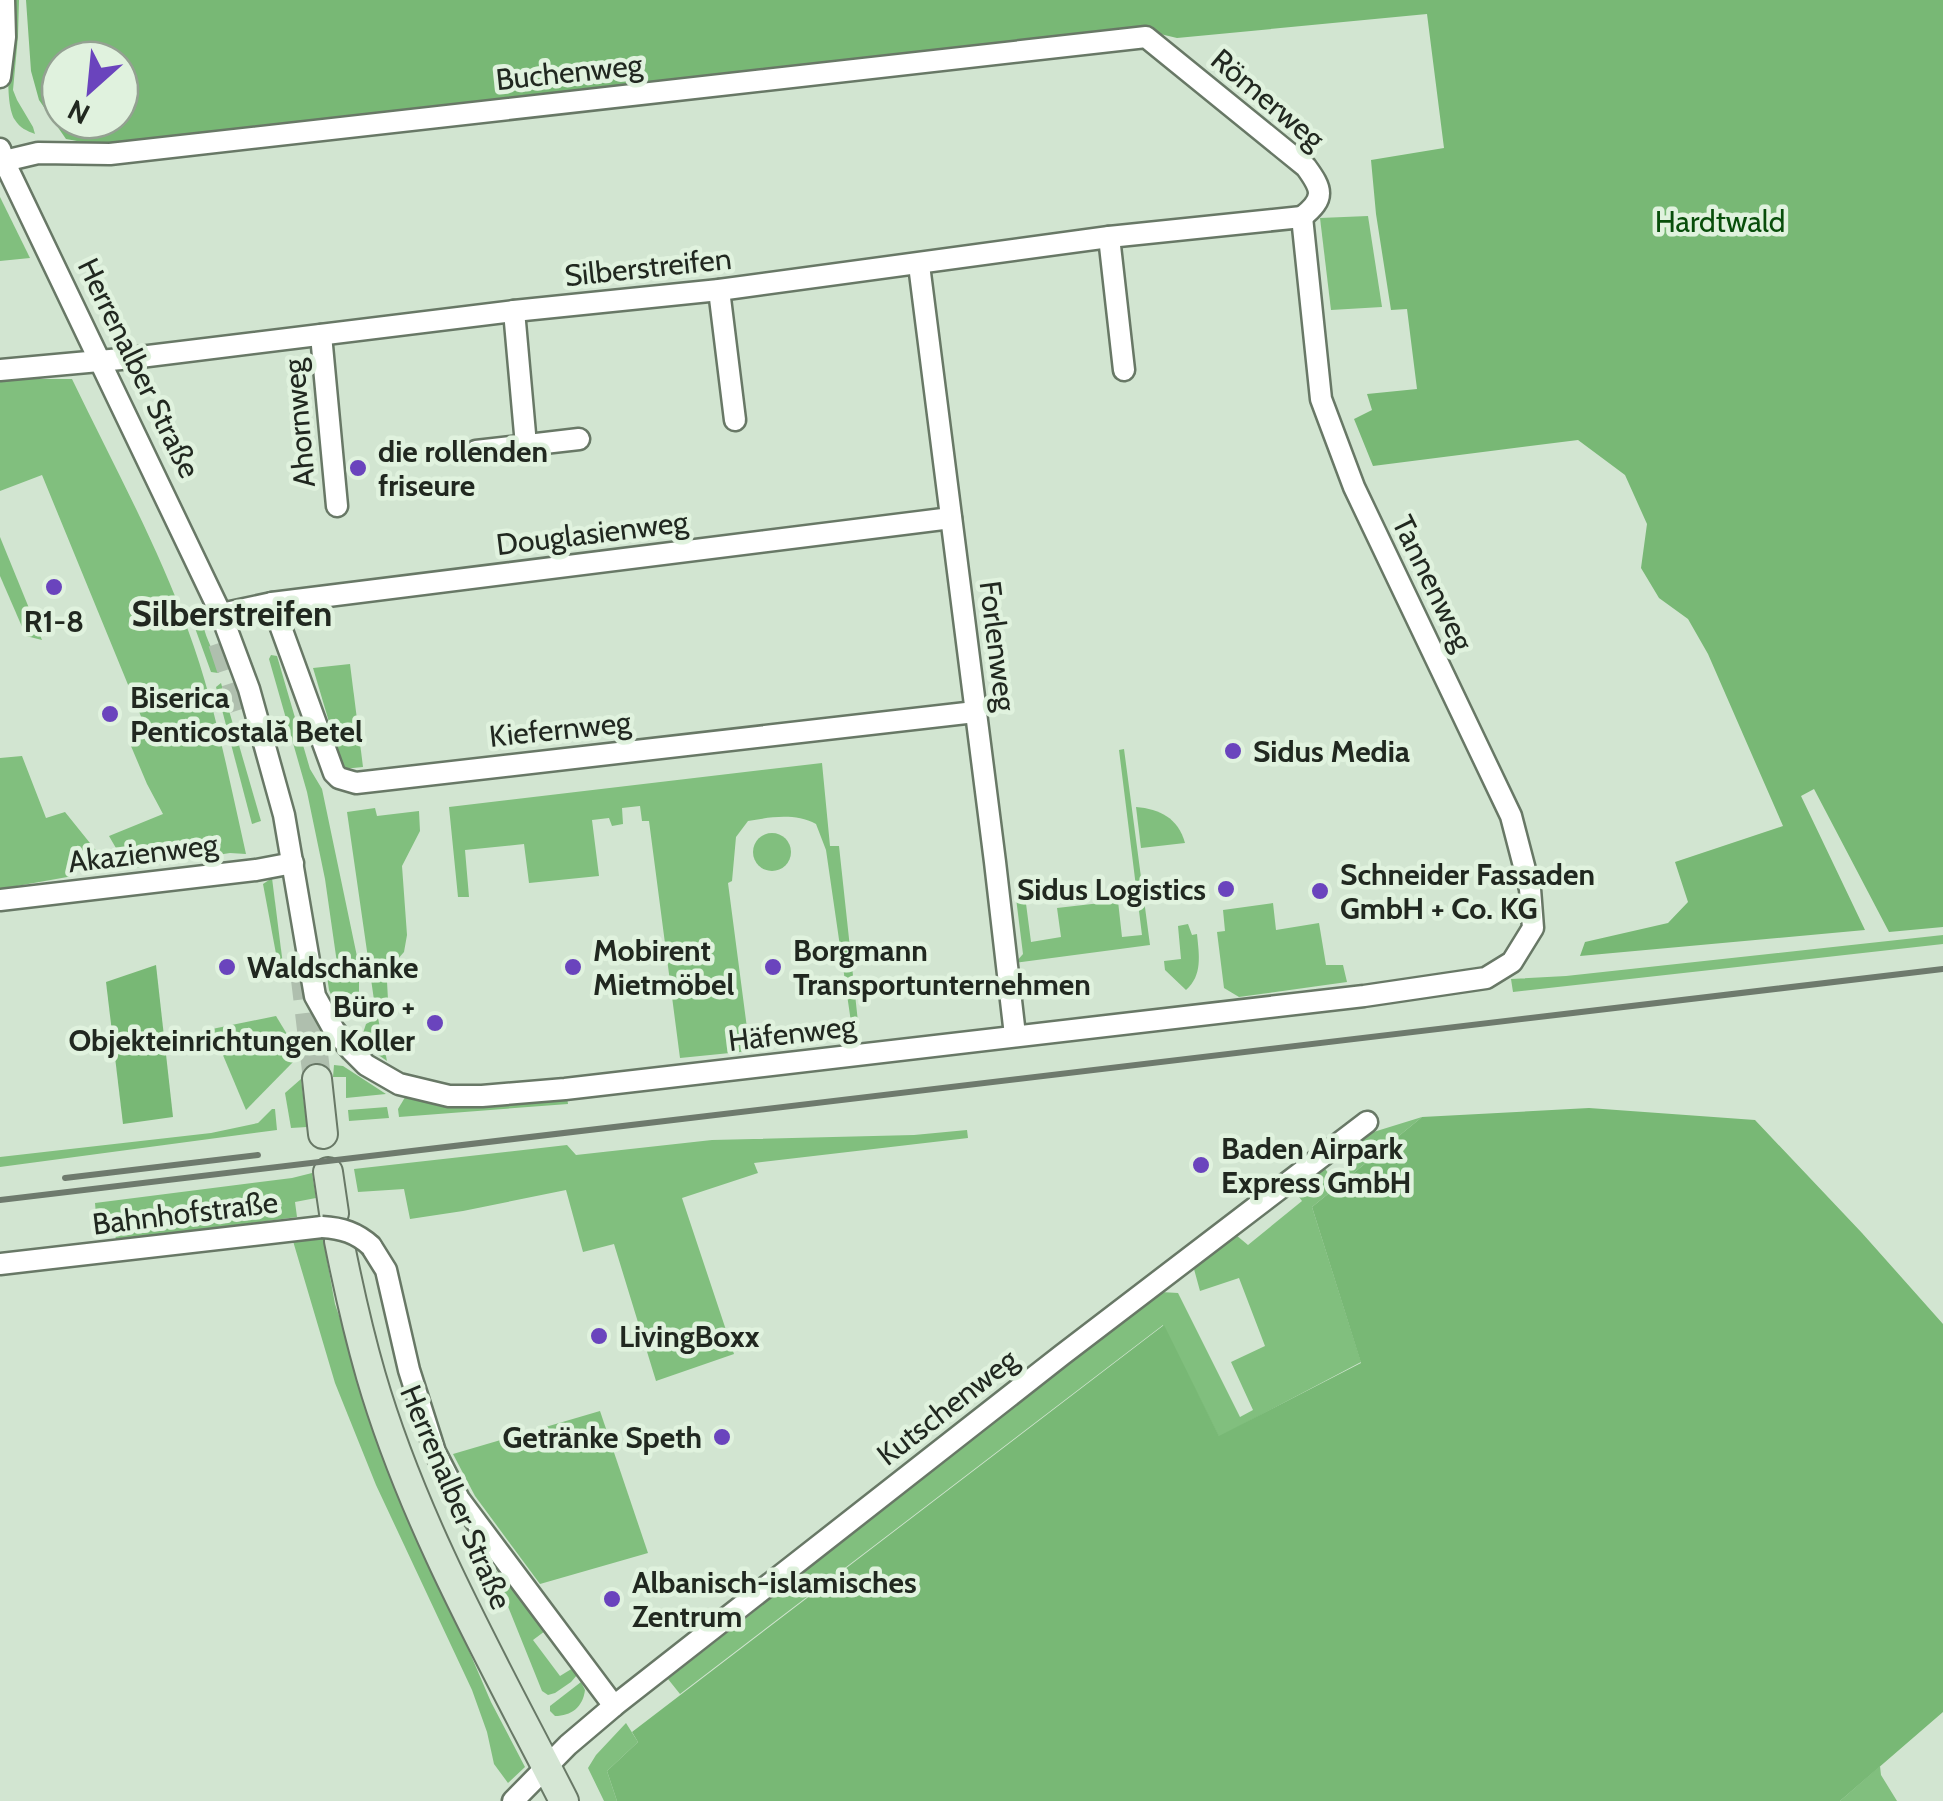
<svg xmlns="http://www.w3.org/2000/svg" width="1943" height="1801" viewBox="0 0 1943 1801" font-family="Cabin,sans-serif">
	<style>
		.green { fill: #81bf7e }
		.forest { fill: #78b875; fill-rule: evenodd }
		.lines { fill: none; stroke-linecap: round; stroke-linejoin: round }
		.secondary-tunnel { stroke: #afbfae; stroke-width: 28; stroke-dasharray: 28 14; stroke-linecap: butt }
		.minor-casing { stroke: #687866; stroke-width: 25 }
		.secondary-casing { stroke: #687866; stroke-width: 32 }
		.minor { stroke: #fff; stroke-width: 20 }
		.secondary { stroke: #d5e6d4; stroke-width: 28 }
		.rail { stroke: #6e7a6d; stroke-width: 6 }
		.minor-bridge-casing { stroke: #687866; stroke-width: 25; stroke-linecap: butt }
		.minor-bridge { stroke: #fff; stroke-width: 20 }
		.poi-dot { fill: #6a44bd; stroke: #e0f2de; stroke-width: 4 }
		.labels { text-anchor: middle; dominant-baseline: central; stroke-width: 9; stroke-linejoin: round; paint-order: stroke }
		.street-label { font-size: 30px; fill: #212820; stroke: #e0f2de }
		.park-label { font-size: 30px; fill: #084e0b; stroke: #e0f2de }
		.poi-label { font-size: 30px; font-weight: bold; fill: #212820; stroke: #e0f2de; text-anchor: start }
		.quarter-label { font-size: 35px; font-weight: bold; fill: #212820; stroke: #e0f2de }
	</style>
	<rect width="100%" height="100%" fill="#d2e5d1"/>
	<g class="green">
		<path d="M14 0H19L18 36 13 90 17 100 33 127 35 134C27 131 20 128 15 120 2 99 12 27 14 0Z"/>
		<polygon points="0,197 30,258 0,261"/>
		<polygon points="1368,216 1382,307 1331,310 1320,218"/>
		<path d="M27 379H72C112 462 157 544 188 630 215 703 229 779 246 854L230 853 128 869 109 836 163 814 147 784 128 739 147 731 42 475 0 491V381Z"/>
		<polygon points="0,537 42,640 26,636 0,576"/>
		<path d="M203 624C206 640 215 654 221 670L218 673 211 672 195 628Z"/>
		<polygon points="271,655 277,656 310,769 322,789 359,966 338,970 325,879 307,792 269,659"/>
		<polygon points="350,664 363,767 343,769 313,668"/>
		<polygon points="221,683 261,821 252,824 216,687"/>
		<polygon points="1124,749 1150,945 1015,963 1023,954 1016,898 1025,896 1031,942 1061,937 1057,908 1118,901 1122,937 1142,935 1119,750"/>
		<polygon points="22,756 46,818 65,812 98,853 73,867 73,876 0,889 0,758"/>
		<path d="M822 763 830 846H839L858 1022H851L826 850 816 824C795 813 771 817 748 821L736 837 732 881 728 883 750 1051 680 1058 649 821H642L640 806 622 808 623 824 612 826 609 818 592 820 599 876 529 883 524 844 465 850 469 897H458L449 807Z"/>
		<path d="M1136 807C1160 809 1178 818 1185 843L1141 848Z"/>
		<polygon points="375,808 377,816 419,811 420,831 402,866 407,935 404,952 397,960 386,963 388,1000 374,1000 347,812"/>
		<circle cx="772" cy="852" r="19"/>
		<polygon points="272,878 284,973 280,975 263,884"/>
		<polygon points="1273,903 1276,930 1319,923 1326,965 1343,965 1347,982 1239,997 1224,988 1217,932 1225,931 1223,910"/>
		<path d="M1188 924 1192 935 1197 934C1199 955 1203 975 1186 990L1165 970 1164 961 1181 959 1178 926Z"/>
		<polygon points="1943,935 1943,944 1513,992 1511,979 1566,976"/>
		<polygon points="359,970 359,994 356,1005 350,1014 340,1014 329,990 327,976"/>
		<polygon points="276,1016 293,1044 294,1061 246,1110 212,1029"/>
		<polygon points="378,1018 387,1061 374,1052 362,1036 366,1024"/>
		<polygon points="334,1065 343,1066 386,1094 346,1098 346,1077 333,1077"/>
		<polygon points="301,1079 307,1127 291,1128 285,1093"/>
		<polygon points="407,1094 567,1097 568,1104 399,1117 398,1109"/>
		<polygon points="387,1107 389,1118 349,1121 348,1110"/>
		<polygon points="272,1109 275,1109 277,1130 0,1167 0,1157 211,1133 258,1123"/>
		<polygon points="1422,1117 1312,1207 1361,1362 1219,1437 1163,1325 680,1694 668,1679 1161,1292 1178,1293 1240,1417 1253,1410 1231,1362 1265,1346 1239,1278 1200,1291 1194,1269 1236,1235 1248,1245 1302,1201 1294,1190 1324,1167 1332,1179 1363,1155 1355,1142 1367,1134"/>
		<polygon points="967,1130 968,1138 754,1163 758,1173 682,1198 734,1354 656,1381 614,1244 583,1252 566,1190 463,1211 410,1219 404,1189 358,1192 354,1169 567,1145 576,1155 712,1140 914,1135"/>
		<polygon points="312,1173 316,1198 295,1202 297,1217 116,1241 113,1214 96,1215 95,1203 292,1178"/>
		<polygon points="323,1238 335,1304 392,1472 491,1702 525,1767 508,1783 494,1764 487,1732 472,1690 376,1485 335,1383 293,1241"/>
		<polygon points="600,1411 648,1553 540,1584 475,1496 453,1454"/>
		<polygon points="468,1534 509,1588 512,1586 545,1631 533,1640 560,1676 573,1668 578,1674 571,1682 555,1693 548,1695 542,1691 507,1604 468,1541"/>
		<path d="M581 1682 585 1690C583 1707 571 1716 555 1716L550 1711V1706Z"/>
		<polygon points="626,1723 638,1742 607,1771 617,1801 604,1801 588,1768 596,1755"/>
		<polygon points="1880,1766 1881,1775 1897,1801 1840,1801"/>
	</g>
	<g class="forest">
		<path d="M26 0H1943V927L1889 932 1814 789 1801 796 1865 930 1580 956 1585 942 1668 923 1688 902 1675 862 1783 826 1708 654 1688 619 1659 598 1641 568 1647 524 1625 475 1578 440 1373 466 1354 419 1372 410 1367 394 1417 389 1407 309 1391 310 1376 214 1371 160 1444 148 1427 14 1177 38 1135 28 110 147 66 139 39 100 31 71ZM60 60H120V120H60Z"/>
		<polygon points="156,965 173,1117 123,1124 106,982"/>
		<polygon points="1589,1108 1755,1120 1862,1233 1943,1324 1943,1712 1840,1801 617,1801 607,1771 638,1742 632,1732 1164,1325 1219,1436 1361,1363 1312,1207 1422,1117"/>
	</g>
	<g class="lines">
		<g class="secondary-tunnel">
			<polyline points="222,642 254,739"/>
			<polyline points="304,971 317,1079"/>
		</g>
		<defs>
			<g id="minor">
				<polyline points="0,77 5,37 4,0"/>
				<polyline points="0,149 4,161 221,614 249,689 284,815 315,996 334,1030 352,1051 366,1065 399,1084 449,1096 482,1096 565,1089 1364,996 1486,978 1512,962 1533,928 1530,889 1511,816 1354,487 1321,399 1302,217"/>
				<path d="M0 162 38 153 110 154 1146 37 1306 167C1322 189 1326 198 1302 217"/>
				<polyline points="1109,237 1124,370"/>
				<polyline points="919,265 995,862 1015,1035"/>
				<polyline points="719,290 735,420"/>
				<polyline points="514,311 526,445"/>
				<polyline points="321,335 337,506"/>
				<polyline points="0,370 132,358 514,311 719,290 1109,237 1302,217"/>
				<polyline points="476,451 579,439"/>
				<polyline points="272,603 334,773 339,778 356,783 975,712"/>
				<polyline points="221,614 272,603 951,518"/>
				<polyline points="0,900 256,870 293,863"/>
				<polyline points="371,1246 386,1270 409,1370 435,1452 459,1499 614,1706"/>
				<polyline points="0,1264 322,1227"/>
				<polyline points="513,1801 568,1745 614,1706 1062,1355 1367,1122"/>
			</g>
			<g id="secondary">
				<polyline points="317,1079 323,1134"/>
				<polyline points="328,1172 334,1213"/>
				<path d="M339 1241C348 1286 358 1331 371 1376 414 1524 494 1664 564 1801"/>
			</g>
		</defs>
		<use href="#minor" class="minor-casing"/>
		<use href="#secondary" class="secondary-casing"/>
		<use href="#minor" class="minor"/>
		<use href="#secondary" class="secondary"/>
		<g class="rail">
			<polyline points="65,1178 258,1155"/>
			<polyline points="0,1200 1943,969"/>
		</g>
		<defs>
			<path id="minor-bridge" d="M322 1227C342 1228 357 1233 371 1246"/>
		</defs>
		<use href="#minor-bridge" class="minor-bridge-casing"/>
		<use href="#minor-bridge" class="minor-bridge"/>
	</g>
	<g class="poi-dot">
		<circle cx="358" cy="468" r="10"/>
		<circle cx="54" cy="587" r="10"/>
		<circle cx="110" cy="714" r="10"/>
		<circle cx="1233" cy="751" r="10"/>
		<circle cx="1226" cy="889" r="10"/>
		<circle cx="1320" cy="891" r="10"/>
		<circle cx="227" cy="967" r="10"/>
		<circle cx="573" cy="967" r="10"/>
		<circle cx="773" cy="967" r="10"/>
		<circle cx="435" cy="1023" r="10"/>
		<circle cx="1201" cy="1165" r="10"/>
		<circle cx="599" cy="1336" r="10"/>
		<circle cx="722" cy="1437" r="10"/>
		<circle cx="612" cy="1599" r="10"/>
	</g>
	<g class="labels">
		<g class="street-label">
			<text transform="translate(569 72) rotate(-6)">Buchenweg</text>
			<text transform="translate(1268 99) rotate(40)">Römerweg</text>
			<text transform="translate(648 267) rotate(-6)">Silberstreifen</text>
			<text transform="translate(139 368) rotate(64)">Herrenalber Straße</text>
			<text transform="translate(299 423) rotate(-95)">Ahornweg</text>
			<text transform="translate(592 533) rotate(-7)">Douglasienweg</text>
			<text transform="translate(1433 583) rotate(64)">Tannenweg</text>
			<text transform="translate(998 646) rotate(83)">Forlenweg</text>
			<text transform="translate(560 729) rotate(-6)">Kiefernweg</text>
			<text transform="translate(143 853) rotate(-7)">Akazienweg</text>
			<text transform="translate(792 1033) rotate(-7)">Häfenweg</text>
			<text transform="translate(185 1213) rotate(-7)">Bahnhofstraße</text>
			<text transform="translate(947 1407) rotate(-38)">Kutschenweg</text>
			<text transform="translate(456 1497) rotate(67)">Herrenalber Straße</text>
		</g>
		<g class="park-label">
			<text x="1720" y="221">Hardtwald</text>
		</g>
		<g class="poi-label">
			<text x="378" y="451">die rollenden<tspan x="378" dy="34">friseure</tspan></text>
			<text x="54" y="621" text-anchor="middle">R1-8</text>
			<text x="130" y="697">Biserica<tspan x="130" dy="34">Penticostală Betel</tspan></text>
			<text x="1253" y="751">Sidus Media</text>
			<text x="1340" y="874">Schneider Fassaden<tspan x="1340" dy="34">GmbH + Co. KG</tspan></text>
			<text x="1206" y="889" text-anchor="end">Sidus Logistics</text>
			<text x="593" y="950">Mobirent<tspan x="593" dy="34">Mietmöbel</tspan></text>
			<text x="793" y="950">Borgmann<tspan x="793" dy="34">Transportunternehmen</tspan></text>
			<text x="247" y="967">Waldschänke</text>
			<text x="415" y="1006" text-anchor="end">Büro +<tspan x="415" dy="34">Objekteinrichtungen Koller</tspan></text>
			<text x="1221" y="1148">Baden Airpark<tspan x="1221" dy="34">Express GmbH</tspan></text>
			<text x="619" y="1336">LivingBoxx</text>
			<text x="702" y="1437" text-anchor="end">Getränke Speth</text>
			<text x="632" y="1582">Albanisch-islamisches<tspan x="632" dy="34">Zentrum</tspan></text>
		</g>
		<g class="quarter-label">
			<text x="232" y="613">Silberstreifen</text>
		</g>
	</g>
	<g transform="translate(90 90) rotate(207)"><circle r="48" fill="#e0f2de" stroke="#94a192" stroke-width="2.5"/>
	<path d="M0-8L18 38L0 25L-18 38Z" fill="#6a44bd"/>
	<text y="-15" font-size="28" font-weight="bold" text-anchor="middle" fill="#212820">N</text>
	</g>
</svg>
